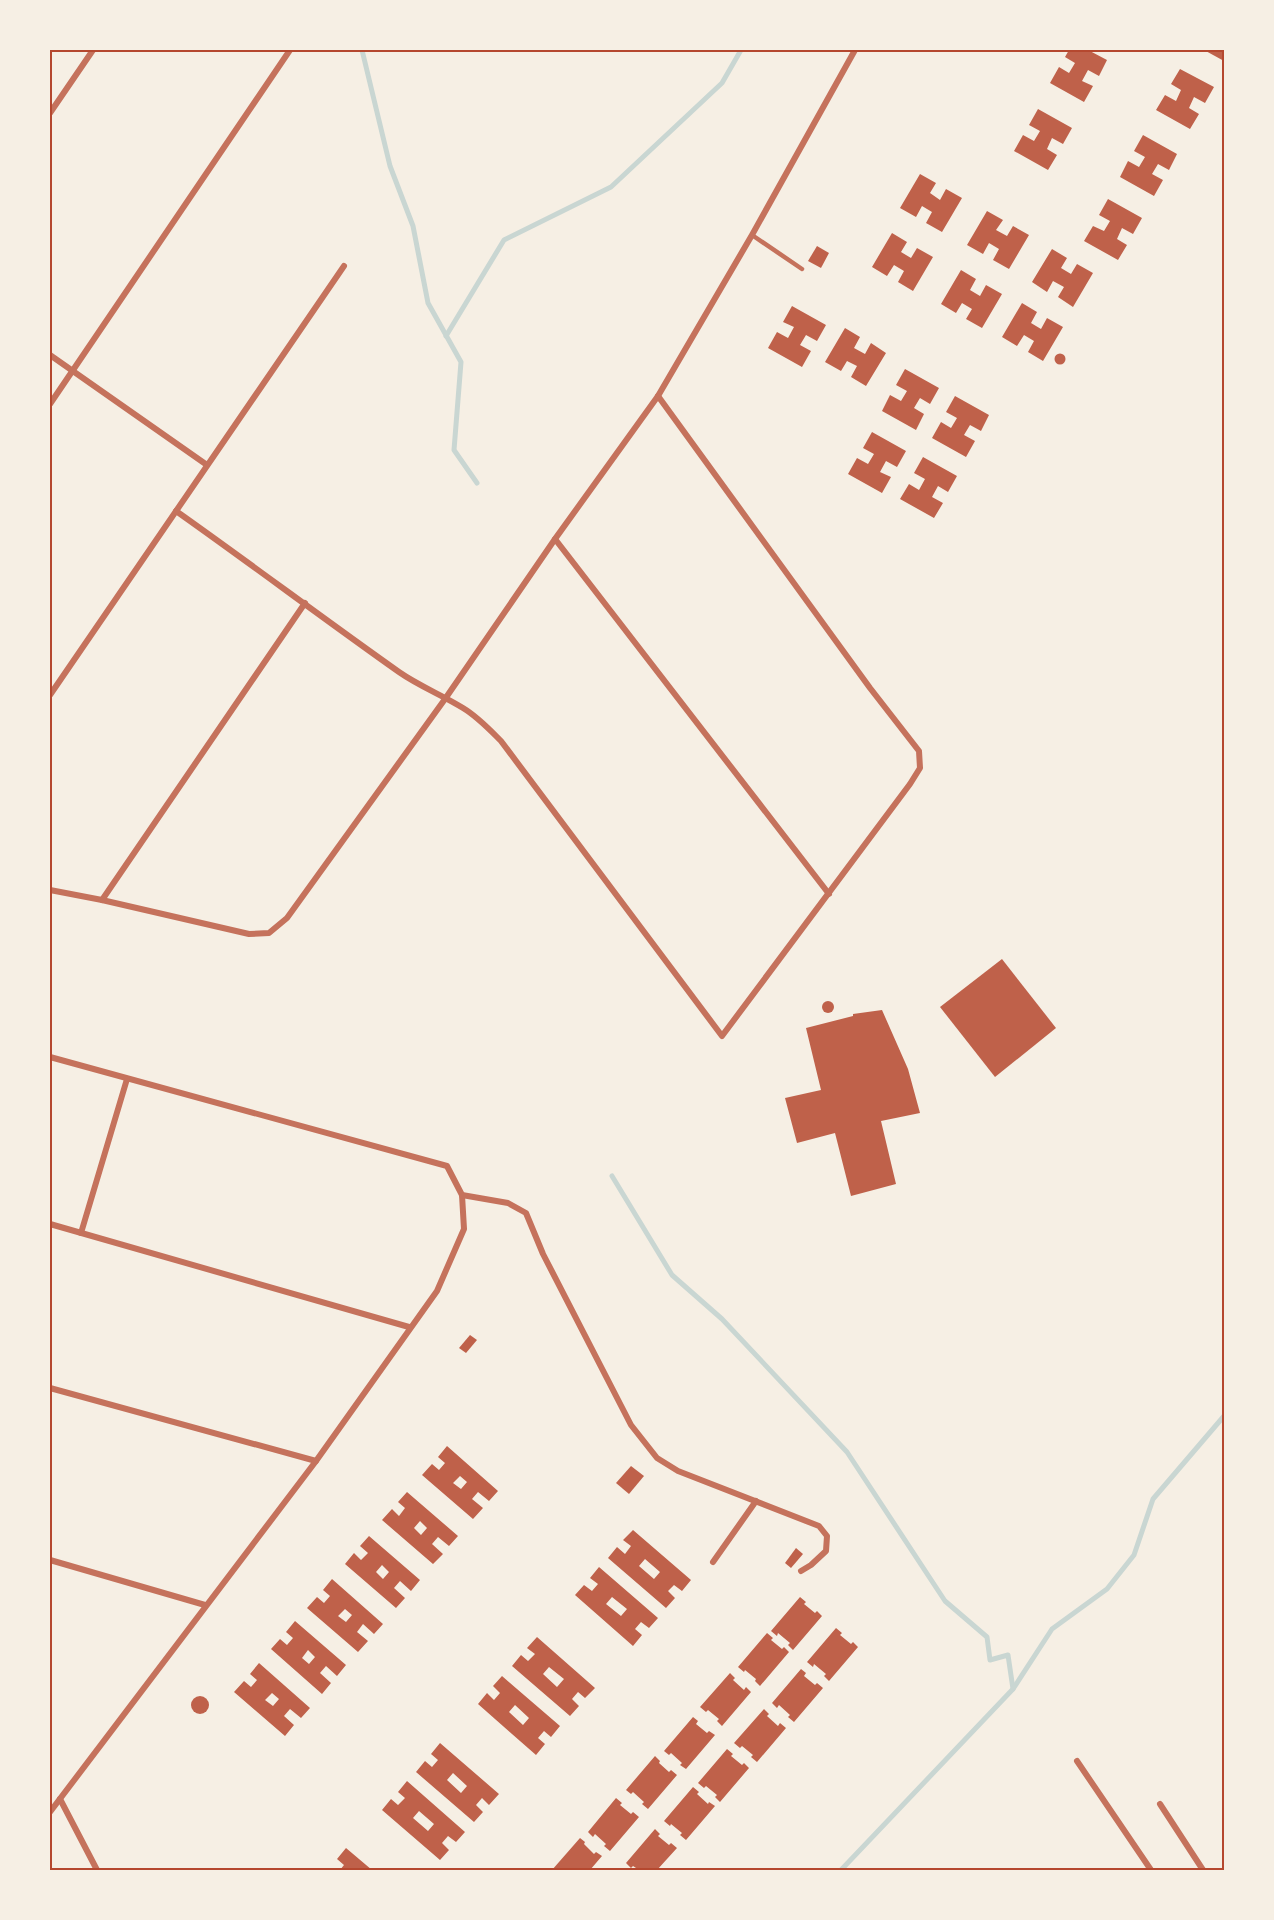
<svg xmlns="http://www.w3.org/2000/svg" width="1274" height="1920" viewBox="0 0 1274 1920" font-family="'Source Sans 3',sans-serif">
	<style>
		.lines { fill: none; stroke-linecap: round; stroke-linejoin: round }
		.stream { stroke: #c9d6d2; stroke-width: 5 }
		.building { fill: #bf614a; fill-rule: evenodd }
		.service { stroke: #c5725c; stroke-width: 4.5 }
		.minor { stroke: #c5725c; stroke-width: 6 }
		.neatline { fill: none; stroke: #b5482f; stroke-width: 2 }
	</style>
	<rect width="100%" height="100%" fill="#f6efe4"/>
	<g class="lines">
		<g class="stream">
			<polyline points="362,50 390,166 413,226 428,303 461,362 454,450 477,483"/>
			<polyline points="446,336 504,240 611,187 722,83 741,50"/>
			<polyline points="612,1176 672,1275 722,1319 847,1452 945,1601 987,1637 990,1660 1008,1655 1013,1689"/>
			<polyline points="841,1870 1013,1689 1052,1629 1107,1589 1134,1555 1153,1499 1224,1416"/>
		</g>
	</g>
	<g class="building">
		<polygon points="1069,50 1088,50 1107,60 1099,76 1088,70 1082,81 1093,86 1084,102 1050,83 1059,67 1069,73 1075,63 1065,57"/>
		<polygon points="1204,50 1224,50 1224,61"/>
		<polygon points="1180,69 1214,87 1205,103 1194,97 1189,108 1199,114 1190,129 1156,110 1165,95 1176,101 1181,90 1171,84"/>
		<polygon points="1038,109 1072,128 1063,144 1052,138 1047,149 1057,155 1048,170 1014,151 1023,135 1034,141 1040,131 1029,125"/>
		<polygon points="1143,135 1177,154 1169,170 1158,164 1152,174 1163,180 1154,196 1120,177 1128,161 1139,167 1145,157 1134,151"/>
		<polygon points="920,174 936,183 930,193 940,200 946,189 962,198 942,232 926,223 932,212 922,206 916,217 900,208"/>
		<polygon points="1108,199 1142,218 1133,234 1122,228 1117,239 1127,245 1118,260 1084,241 1093,226 1104,231 1110,221 1099,215"/>
		<polygon points="987,211 1003,220 996,230 1007,236 1013,226 1029,235 1009,269 993,260 999,249 989,243 983,254 967,245"/>
		<polygon points="892,233 907,242 901,252 911,258 917,248 933,257 913,291 898,282 904,271 894,265 887,276 872,267"/>
		<polygon points="817,246 829,253 821,268 808,261"/>
		<polygon points="1052,249 1067,258 1061,268 1071,274 1077,264 1093,273 1073,307 1058,297 1064,287 1053,281 1047,292 1032,282"/>
		<polygon points="961,270 976,279 970,290 980,296 986,285 1002,294 982,328 966,319 972,309 962,303 956,313 941,304"/>
		<polygon points="1022,303 1037,312 1031,323 1041,329 1047,318 1063,327 1043,361 1028,352 1034,341 1024,335 1017,346 1002,337"/>
		<polygon points="792,306 826,325 817,341 806,335 800,345 811,351 802,367 768,348 777,332 788,338 794,327 783,322"/>
		<polygon points="845,328 860,337 854,348 865,354 871,343 886,353 866,386 851,377 857,366 847,361 841,371 825,362"/>
		<circle cx="1060" cy="359" r="5.5"/>
		<polygon points="905,369 939,388 930,404 920,398 914,408 924,414 916,430 882,411 890,395 901,401 907,391 896,385"/>
		<polygon points="955,396 989,415 981,431 970,425 964,435 975,441 966,457 932,438 941,422 951,428 957,418 946,412"/>
		<polygon points="872,432 906,451 897,467 886,461 880,472 891,477 882,493 848,474 857,458 868,464 874,454 863,448"/>
		<polygon points="923,457 957,476 948,492 938,486 932,497 943,503 934,518 900,499 909,484 919,490 925,479 914,473"/>
		<polygon points="1002,959 1056,1028 995,1077 940,1007"/>
		<circle cx="828" cy="1007" r="6"/>
		<polygon points="882,1010 908,1069 920,1113 881,1121 896,1184 851,1196 835,1133 797,1143 785,1098 821,1090 806,1028 853,1016 853,1014"/>
		<polygon points="470,1335 477,1340 466,1353 459,1348"/>
		<path d="M447 1446 498 1491 489 1501 478 1492 472 1499 483 1508 473 1519 422 1475 432 1464 439 1470 445 1463 438 1457ZM460 1476 467 1482 461 1489 453 1483Z"/>
		<polygon points="631,1466 644,1476 629,1494 616,1483"/>
		<path d="M407 1492 458 1536 449 1546 438 1537 432 1544 443 1554 433 1564 382 1520 392 1509 399 1516 405 1508 398 1502ZM420 1521 427 1528 421 1535 414 1528Z"/>
		<path d="M633 1530 691 1580 682 1591 674 1585 668 1591 675 1598 666 1608 608 1558 617 1547 625 1554 631 1546 623 1540ZM645 1559 660 1572 654 1579 639 1566Z"/>
		<path d="M369 1536 420 1580 411 1591 400 1581 394 1588 405 1598 396 1608 345 1564 354 1553 361 1560 368 1553 360 1546ZM382 1565 389 1572 383 1579 376 1572Z"/>
		<polygon points="796,1548 803,1554 791,1568 785,1563"/>
		<path d="M599 1567 658 1618 649 1628 641 1622 635 1629 642 1635 633 1646 575 1595 584 1585 592 1591 598 1584 590 1578ZM612 1597 627 1609 621 1616 606 1604Z"/>
		<path d="M332 1579 383 1624 374 1634 363 1624 357 1632 368 1641 358 1652 307 1608 317 1597 324 1603 330 1596 323 1590ZM345 1609 352 1615 346 1622 338 1616Z"/>
		<polygon points="800,1597 806,1602 804,1604 815,1613 817,1611 822,1616 793,1650 788,1645 790,1643 778,1633 777,1636 771,1631"/>
		<path d="M295 1621 346 1665 337 1676 326 1666 320 1673 331 1683 322 1694 271 1649 280 1639 287 1645 293 1638 286 1632ZM308 1650 315 1657 309 1664 302 1658Z"/>
		<polygon points="836,1628 842,1633 840,1635 851,1644 853,1642 858,1647 829,1681 824,1676 826,1674 814,1664 813,1667 807,1662"/>
		<polygon points="767,1633 773,1638 771,1640 782,1649 784,1647 789,1652 760,1686 755,1681 756,1679 745,1670 744,1672 738,1667"/>
		<path d="M537 1637 595 1688 585 1698 578 1692 572 1699 579 1706 570 1716 512 1666 521 1655 528 1661 535 1654 527 1648ZM549 1667 564 1679 557 1687 543 1674Z"/>
		<path d="M259 1663 310 1708 301 1718 290 1709 284 1716 294 1725 285 1736 234 1692 244 1681 251 1687 257 1680 250 1674ZM272 1693 279 1699 273 1706 265 1700Z"/>
		<polygon points="801,1669 806,1673 804,1676 815,1685 817,1683 823,1688 794,1722 788,1717 790,1715 779,1705 777,1708 772,1703"/>
		<polygon points="730,1673 735,1678 733,1680 744,1690 746,1687 751,1692 722,1726 717,1721 719,1719 708,1710 706,1712 700,1707"/>
		<path d="M502 1676 560 1726 551 1737 544 1731 538 1738 545 1744 536 1755 478 1704 487 1693 494 1700 500 1693 493 1686ZM515 1705 529 1718 523 1725 509 1712Z"/>
		<circle cx="200" cy="1705" r="9"/>
		<polygon points="764,1709 769,1714 767,1716 778,1726 780,1723 786,1728 757,1762 751,1757 753,1755 742,1746 740,1748 734,1743"/>
		<polygon points="693,1717 698,1721 696,1724 707,1733 709,1731 715,1735 686,1769 680,1765 682,1763 671,1753 669,1755 664,1751"/>
		<path d="M440 1743 499 1794 489 1805 482 1798 476 1805 483 1812 474 1822 416 1772 425 1761 432 1767 438 1760 431 1754ZM453 1773 467 1786 461 1793 447 1780Z"/>
		<polygon points="727,1749 733,1754 731,1756 742,1765 744,1763 749,1768 720,1802 715,1797 717,1795 706,1786 704,1788 698,1783"/>
		<polygon points="655,1756 660,1761 659,1763 669,1772 671,1770 677,1775 648,1809 642,1804 644,1802 633,1792 631,1794 626,1790"/>
		<path d="M407 1781 465 1832 456 1842 448 1836 442 1843 449 1850 440 1860 382 1810 391 1799 398 1805 405 1798 398 1792ZM419 1811 434 1824 428 1831 413 1818Z"/>
		<polygon points="693,1787 699,1792 697,1794 708,1804 709,1802 715,1806 686,1840 680,1835 682,1833 671,1824 670,1826 664,1821"/>
		<polygon points="616,1798 622,1803 620,1805 631,1814 633,1812 639,1817 610,1851 604,1846 606,1844 595,1834 593,1837 588,1832"/>
		<polygon points="655,1829 660,1834 658,1836 669,1845 671,1843 677,1848 657,1870 639,1870 633,1866 631,1868 626,1863"/>
		<polygon points="580,1838 585,1842 584,1844 594,1854 596,1852 602,1856 590,1870 552,1870"/>
		<polygon points="346,1848 372,1870 340,1870 344,1865 337,1859"/>
	</g>
	<g class="lines">
		<polyline class="service" points="752,235 802,269"/>
		<g class="minor">
			<polyline points="50,113 93,50"/>
			<polyline points="50,355 207,465"/>
			<polyline points="50,404 290,50"/>
			<path d="M176 511C251 564 324 619 399 672 419 686 442 695 463 708 478 717 489 729 501 741L722 1036 910 784 920 768 919 751 870 688 658 396"/>
			<polyline points="555,539 829,894"/>
			<polyline points="50,695 344,266"/>
			<polyline points="50,890 102,900 249,934 269,933 287,918 445,699 555,539 658,396 752,235 855,50"/>
			<polyline points="102,900 305,603"/>
			<polyline points="50,1057 447,1166 462,1195 464,1229 437,1291 316,1461 50,1812"/>
			<polyline points="462,1195 508,1203 526,1213 543,1254 631,1425 657,1458 678,1471 819,1526 827,1536 826,1551 811,1565 801,1571"/>
			<polyline points="50,1224 409,1327"/>
			<polyline points="81,1233 127,1079"/>
			<polyline points="50,1388 316,1461"/>
			<polyline points="50,1560 205,1605"/>
			<polyline points="713,1562 756,1501"/>
			<polyline points="1077,1761 1151,1870"/>
			<polyline points="60,1799 97,1870"/>
			<polyline points="1160,1804 1203,1870"/>
		</g>
	</g>
	<rect width="1274" height="1920" fill="none" stroke="#f6efe4" stroke-width="102"/>
	<rect x="51" y="51" width="1172" height="1818" class="neatline"/>
</svg>
